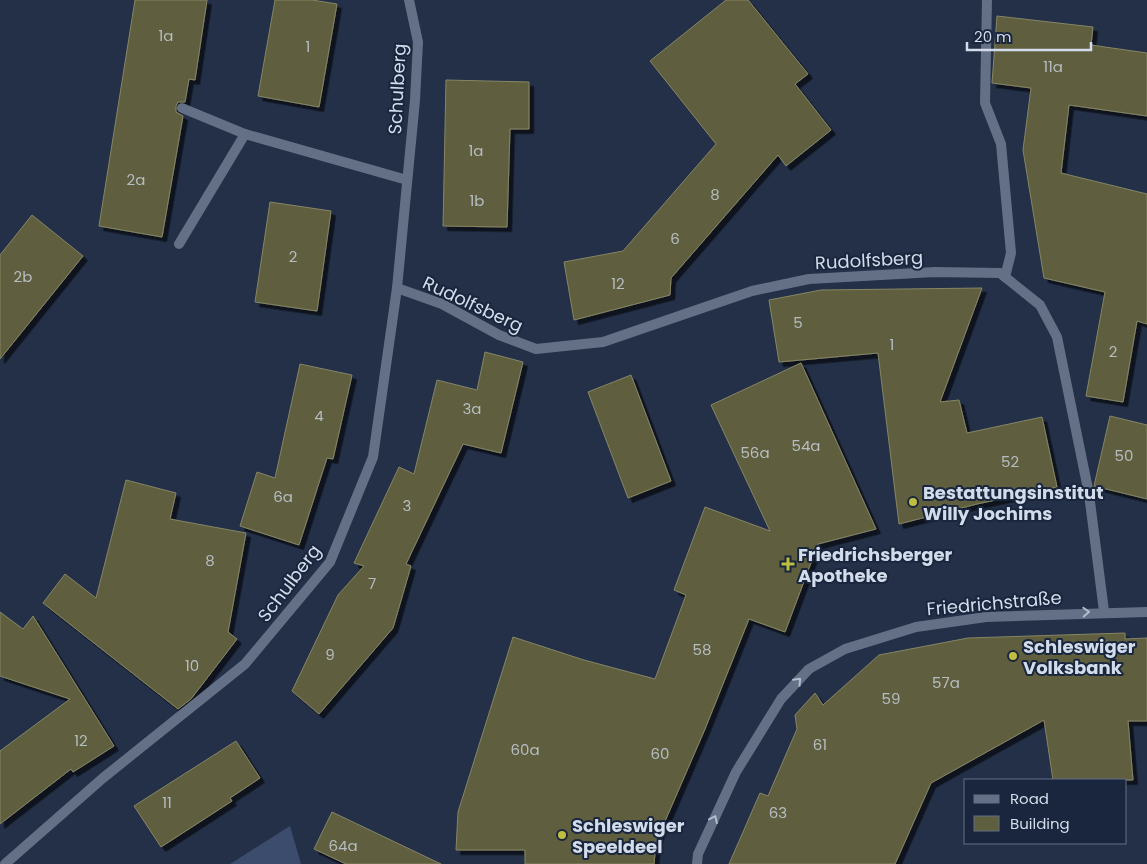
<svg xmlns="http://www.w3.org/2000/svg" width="1147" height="864" viewBox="0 0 1147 864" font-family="Poppins,sans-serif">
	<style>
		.green { fill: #3b4c6d }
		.building { fill: #5e5f3f; stroke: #868665; filter: url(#shadow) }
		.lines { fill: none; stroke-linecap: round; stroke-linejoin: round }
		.lane { stroke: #647085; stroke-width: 10 }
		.street { stroke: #647085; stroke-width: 10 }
		.oneway { stroke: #b2bccc }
		.poi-dot { fill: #c0be41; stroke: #19263d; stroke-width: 2 }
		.labels { text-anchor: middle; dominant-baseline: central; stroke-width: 4; stroke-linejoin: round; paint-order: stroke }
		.number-label { font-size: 15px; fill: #b6bdc0 }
		.street-label { font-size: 18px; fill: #d3dceb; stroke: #19263d }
		.poi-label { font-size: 18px; font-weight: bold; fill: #d3dceb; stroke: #19263d; text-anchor: start }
	</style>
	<defs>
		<filter id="shadow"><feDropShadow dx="4.5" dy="4.5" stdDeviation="0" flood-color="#0009"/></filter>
	</defs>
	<rect width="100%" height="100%" fill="#233048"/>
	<polygon class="green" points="290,826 301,864 230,864"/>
	<g class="building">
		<polygon points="135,0 207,0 195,80 189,79 185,102 178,102 176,106 176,112 183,116 162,237 99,226"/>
		<polygon points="275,0 312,0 337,4 319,107 258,96"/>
		<polygon points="726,0 748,0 808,74 795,84 831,130 786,166 778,155 671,278 670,295 574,320 564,262 623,251 716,144 650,61"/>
		<polygon points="997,16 1093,27 1091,45 1147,53 1147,116 1069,105 1061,173 1147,194 1147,324 1137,321 1123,402 1086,396 1105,292 1044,278 1023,150 1031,88 992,83"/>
		<polygon points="446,80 529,82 529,129 510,129 507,227 443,226"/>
		<polygon points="270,202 331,211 317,311 255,302"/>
		<polygon points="32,215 83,256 0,359 0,255"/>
		<polygon points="982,288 940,402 959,400 967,433 1042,417 1057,487 977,504 899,524 878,353 779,362 769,300 821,290"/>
		<polygon points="485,352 523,362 501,453 463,444 406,564 411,566 393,628 319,714 292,691 338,595 364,566 354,563 399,467 414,474 437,380 477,390"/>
		<polygon points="801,363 876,529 818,544 785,632 749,619 705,729 656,842 654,864 525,864 525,850 456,850 458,812 513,637 584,660 655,679 686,595 674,590 705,507 770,531 711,405"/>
		<polygon points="300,364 352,375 333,459 327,458 299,545 240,526 257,472 275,478"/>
		<polygon points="631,375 671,481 628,498 588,392"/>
		<polygon points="1110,416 1147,425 1147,499 1094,486"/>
		<polygon points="126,480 176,493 170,519 246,533 228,632 237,639 191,699 178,709 43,603 65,574 96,598"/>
		<polygon points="0,612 23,629 33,616 114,746 73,772 71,769 0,824 0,751 70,699 0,676"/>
		<polygon points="1125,633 1125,639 1147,638 1147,721 1128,721 1133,780 1053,780 1044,720 931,783 895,864 729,864 760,793 768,796 797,729 795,715 815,693 823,705 879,655 968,638"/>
		<polygon points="236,741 260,778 230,798 232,801 161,847 134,806"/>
		<polygon points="332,812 441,864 346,864 314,849"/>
	</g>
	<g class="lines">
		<g class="lane">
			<polyline points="987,0 985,103 1001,144 1011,253 1005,277"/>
			<polyline points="182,108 245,134 407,180"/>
			<polyline points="179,244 245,134"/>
		</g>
		<g class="street">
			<polyline points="397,288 442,304 499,335 536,349 603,342 752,291 809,279 935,272 1000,273 1040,305 1057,337 1089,494 1104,611"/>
			<polyline points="5,864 103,778 245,664 330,562 373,457 397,288 415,100 418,42 409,0"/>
			<polyline points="697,864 698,854 736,772 781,699 809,669 845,649 916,627 986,617 1147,612"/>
		</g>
	</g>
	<defs><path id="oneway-chevron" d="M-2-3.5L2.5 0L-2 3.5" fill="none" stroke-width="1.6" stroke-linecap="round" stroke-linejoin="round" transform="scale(1.25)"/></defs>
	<g class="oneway">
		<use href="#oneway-chevron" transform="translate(1086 612) rotate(-3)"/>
		<use href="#oneway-chevron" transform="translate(798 681) rotate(-47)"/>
		<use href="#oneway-chevron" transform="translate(714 819) rotate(-65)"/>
	</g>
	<g class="poi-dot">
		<circle cx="913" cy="502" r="5"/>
		<path d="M785.5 556.5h5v5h5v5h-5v5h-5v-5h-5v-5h5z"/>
		<circle cx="1013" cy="656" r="5"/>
		<circle cx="562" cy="835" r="5"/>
	</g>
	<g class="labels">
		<g class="number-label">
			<text x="166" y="35">1a</text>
			<text x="308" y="46">1</text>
			<text x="1053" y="66">11a</text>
			<text x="476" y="150">1a</text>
			<text x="136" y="179">2a</text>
			<text x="715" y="194">8</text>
			<text x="477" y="200">1b</text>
			<text x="675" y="238">6</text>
			<text x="293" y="256">2</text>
			<text x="23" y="276">2b</text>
			<text x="618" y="283">12</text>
			<text x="798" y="322">5</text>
			<text x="892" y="344">1</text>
			<text x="1113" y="351">2</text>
			<text x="472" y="408">3a</text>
			<text x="319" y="415">4</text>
			<text x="806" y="445">54a</text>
			<text x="755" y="452">56a</text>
			<text x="1124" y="455">50</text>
			<text x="1010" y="461">52</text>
			<text x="283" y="496">6a</text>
			<text x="407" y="505">3</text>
			<text x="210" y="560">8</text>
			<text x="372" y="583">7</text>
			<text x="702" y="649">58</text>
			<text x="330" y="654">9</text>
			<text x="192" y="665">10</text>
			<text x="946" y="682">57a</text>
			<text x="891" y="698">59</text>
			<text x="81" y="740">12</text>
			<text x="820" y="744">61</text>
			<text x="525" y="749">60a</text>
			<text x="660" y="753">60</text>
			<text x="167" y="802">11</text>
			<text x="778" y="812">63</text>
			<text x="343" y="845">64a</text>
		</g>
		<g class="street-label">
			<text transform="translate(397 89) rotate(-87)">Schulberg</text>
			<text transform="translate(869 260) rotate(-3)">Rudolfsberg</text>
			<text transform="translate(473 304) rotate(25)">Rudolfsberg</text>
			<text transform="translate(289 583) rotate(-53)">Schulberg</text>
			<text transform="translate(994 603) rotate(-5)">Friedrichstraße</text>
		</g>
		<g class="poi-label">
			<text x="923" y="492">Bestattungsinstitut<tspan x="923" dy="21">Willy Jochims</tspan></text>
			<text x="798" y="554">Friedrichsberger<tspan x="798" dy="21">Apotheke</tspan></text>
			<text x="1023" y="646">Schleswiger<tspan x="1023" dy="21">Volksbank</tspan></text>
			<text x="572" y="825">Schleswiger<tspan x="572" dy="21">Speeldeel</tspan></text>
		</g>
	</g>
	<rect x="964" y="779" width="162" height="65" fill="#19263d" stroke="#636f83"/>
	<rect x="974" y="795" width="25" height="8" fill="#647085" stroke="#636f83"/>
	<text x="1010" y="804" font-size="15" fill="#d3dceb">Road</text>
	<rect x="974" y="816" width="25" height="15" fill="#5e5f3f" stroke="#636f83"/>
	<text x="1010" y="829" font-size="15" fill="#d3dceb">Building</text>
	<path d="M967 42v8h124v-8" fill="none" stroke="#d3dceb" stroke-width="2.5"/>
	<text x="974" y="42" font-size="15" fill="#d3dceb" stroke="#19263d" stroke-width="4" paint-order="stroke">20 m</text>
</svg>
